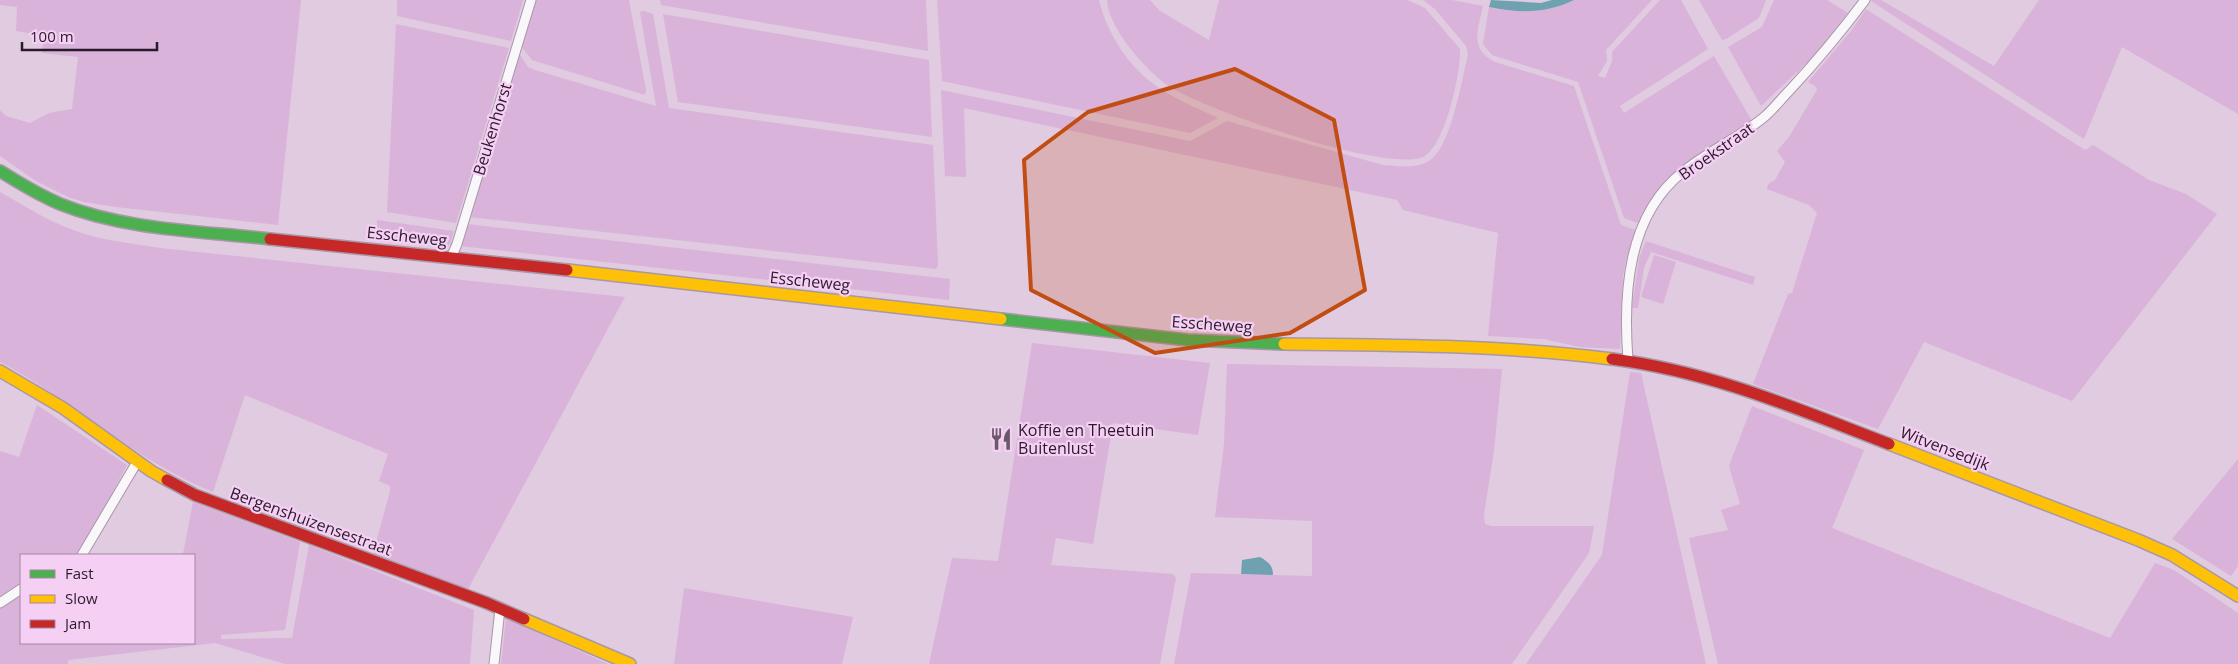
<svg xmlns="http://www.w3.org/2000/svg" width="2238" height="664" viewBox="0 0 2238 664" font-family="'Open Sans',sans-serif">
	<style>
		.green { fill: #d9b3d9 }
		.water { fill: #6ea2b0 }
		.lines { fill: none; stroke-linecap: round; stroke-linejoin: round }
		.street-casing { stroke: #a797a7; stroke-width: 11 }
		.fast-casing { stroke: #a797a7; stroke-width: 14 }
		.slow-casing { stroke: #a797a7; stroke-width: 14 }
		.jam-casing { stroke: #a797a7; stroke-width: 14 }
		.street { stroke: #faf7fa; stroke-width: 9 }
		.fast { stroke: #4caf50; stroke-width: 11 }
		.slow { stroke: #ffc107; stroke-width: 11 }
		.jam { stroke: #c62828; stroke-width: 11 }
		.marked { fill: #c24d12; fill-opacity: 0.2; stroke: #c24d12; stroke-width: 4; stroke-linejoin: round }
		.labels { text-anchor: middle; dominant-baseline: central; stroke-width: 4.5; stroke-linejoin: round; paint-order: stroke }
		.street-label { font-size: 16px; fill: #291b29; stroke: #f6cff5 }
		.poi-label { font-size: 16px; fill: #291b29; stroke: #f6cff5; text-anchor: start }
	</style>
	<rect width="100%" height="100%" fill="#e0cbe0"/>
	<g class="green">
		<polygon points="0,0 301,0 278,225 116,207 84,202 68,197 36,181 0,156 0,110 6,116 30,123 49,113 72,109 78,57 42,53 44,36 16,31 17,7 0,5"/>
		<polygon points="397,0 523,0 511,41 397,16"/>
		<polygon points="534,0 629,0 646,90 645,95 532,60 521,46"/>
		<polygon points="660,0 926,0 928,51 661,5"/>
		<path d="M937 0H1099C1108 38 1134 75 1169 94 1184 103 1202 110 1218 118L1190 133 942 81Z"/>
		<path d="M1107 0H1150L1160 11 1209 40 1219 0H1407L1425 8 1460 49C1461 72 1445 147 1423 157 1385 173 1206 110 1170 87 1147 72 1108 28 1107 0Z"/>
		<path d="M1423 0H1452L1483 6C1478 30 1469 49 1495 62L1574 86 1621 225 1638 231 1627 256 1623 275 1620 349 1579 347 1544 339 1488 336 1498 233 1403 210 1397 200 964 108 966 177 945 176 941 90 1190 141 1227 121 1383 165C1398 166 1416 169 1429 161 1451 148 1462 79 1468 54L1466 46 1435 9Z"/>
		<path d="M1574 0H1652L1606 50 1607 61 1598 76 1605 78 1612 61V52L1660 0H1681L1708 49 1620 106 1624 113 1714 56 1752 121 1679 171 1640 224 1624 218 1578 82 1492 55 1483 44 1489 7C1519 13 1546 14 1574 0Z"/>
		<polygon points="1699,0 1766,0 1759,18 1726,39 1722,40"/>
		<polygon points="1774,0 1827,0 1848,13 1813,57 1761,106 1728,47 1762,27"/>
		<polygon points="1872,0 1881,0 1994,66 2039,0 2238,0 2238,114 2122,47 2084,139 1871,1"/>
		<polygon points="1866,9 2085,150 2093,145 2149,180 2186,194 2217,214 2072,401 1924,342 1878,429 1753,384 1788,294 1792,293 1795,283 1817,213 1809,205 1767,189 1768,184 1775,180 1785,162 1777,151 1789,137 1817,90 1816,87 1808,82 1851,31"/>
		<polygon points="644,11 653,14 669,108 933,145 938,265 936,269 469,217 519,53 528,67 535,70 656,106 640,12"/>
		<polygon points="663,14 929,60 932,137 678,102"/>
		<polygon points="396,24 509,48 456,223 387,212"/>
		<path d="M0 192C25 206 49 222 76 231 103 241 132 243 160 248L625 297 467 591 373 554 390 491V486L379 481 388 454 245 395 213 492C135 461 74 401 0 362Z"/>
		<polygon points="377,220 454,231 450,245 377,236"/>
		<polygon points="467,224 950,279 949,300 460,246"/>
		<polygon points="1646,241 1755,277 1753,285 1651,252 1644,268 1638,308 1632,308 1639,258"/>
		<polygon points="1654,255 1676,262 1663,304 1641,297"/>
		<polygon points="1032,343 1210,363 1198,435 1113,423 1093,544 1056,538 1051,565 1173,574 1176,578 1160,664 929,664 952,558 998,561"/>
		<polygon points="1227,364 1502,369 1494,451 1484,514 1485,524 1491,526 1594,526 1589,553 1512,664 1174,664 1191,573 1312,576 1312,521 1215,517 1224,444"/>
		<polygon points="1630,372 1641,373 1706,664 1526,664 1602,555"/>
		<polygon points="37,405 127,465 82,550 77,555 21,555 21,587 0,599 0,451 19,457"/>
		<polygon points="1752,406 1864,450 1832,528 2110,638 2155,563 2174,570 2238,613 2238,664 1718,664 1689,538 1728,530 1721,510 1740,504 1729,466"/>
		<polygon points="2238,459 2238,566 2231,576 2172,539"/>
		<polygon points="193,502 300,542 285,630 221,635 221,639 292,638 309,545 474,610 470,664 285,664 215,643 68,660 68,664 0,664 0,607 21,596 21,643 194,643 194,555 177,555 183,554"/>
		<polygon points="684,588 853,617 842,664 674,664"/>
		<polygon points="506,618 608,664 501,664"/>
	</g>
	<g class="water">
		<path d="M1491 0 1541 3 1552 0H1574C1546 14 1519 13 1489 7Z"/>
		<path d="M1260 557C1268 562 1273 565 1273 575L1241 574 1242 560Z"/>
	</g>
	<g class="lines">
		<defs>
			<g id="street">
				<polyline points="451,258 457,244 531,0"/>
				<path d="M1628 360C1623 294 1627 215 1684 171 1709 151 1738 138 1763 118 1773 110 1780 100 1789 91 1816 62 1841 32 1865 0"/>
				<polyline points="82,555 137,462"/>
				<polyline points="0,603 21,589"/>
				<polyline points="494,664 500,609"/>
			</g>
			<g id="fast">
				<path d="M0 171C19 183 39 195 60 204 125 230 200 231 270 239"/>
				<polyline points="1001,319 1188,340 1284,344"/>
			</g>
			<g id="slow">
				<polyline points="567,270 1001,319"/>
				<path d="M1284 344C1394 345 1503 345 1612 359"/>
				<polyline points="0,371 63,408 151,471 167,480"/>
				<polyline points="1889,444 2138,540 2172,555 2238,596"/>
				<polyline points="524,619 630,664"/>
			</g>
			<g id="jam">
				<polyline points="270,239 567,270"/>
				<path d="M1612 359C1713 372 1795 408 1889 444"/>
				<polyline points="167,480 195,495 487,603 524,619"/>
			</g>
		</defs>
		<use href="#street" class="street-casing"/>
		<use href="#fast" class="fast-casing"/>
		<use href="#slow" class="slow-casing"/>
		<use href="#jam" class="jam-casing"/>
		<use href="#street" class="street"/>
		<use href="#fast" class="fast"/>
		<use href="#slow" class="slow"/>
		<use href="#jam" class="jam"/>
	</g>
	<path class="marked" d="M1235 69 1334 120 1365 290 1290 333 1155 353 1031 290 1024 160 1088 112Z"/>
	<defs>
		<symbol id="restaurant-bare" viewBox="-9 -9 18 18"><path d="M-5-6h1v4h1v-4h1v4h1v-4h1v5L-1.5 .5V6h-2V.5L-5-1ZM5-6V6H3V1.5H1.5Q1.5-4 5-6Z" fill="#695969" stroke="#f6cff5" stroke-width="2.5" paint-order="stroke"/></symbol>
	</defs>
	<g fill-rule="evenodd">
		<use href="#restaurant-bare" x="985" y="423" width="32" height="32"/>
	</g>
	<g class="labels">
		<g class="street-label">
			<text transform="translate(492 129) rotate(-73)">Beukenhorst</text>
			<text transform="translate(1716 151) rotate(-35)">Broekstraat</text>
			<text transform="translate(407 236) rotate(6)">Esscheweg</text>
			<text transform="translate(810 281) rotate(6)">Esscheweg</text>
			<text transform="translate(1212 324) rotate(4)">Esscheweg</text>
			<text transform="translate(1945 448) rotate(21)">Witvensedijk</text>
			<text transform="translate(311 521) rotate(20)">Bergenshuizensestraat</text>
		</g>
		<g class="poi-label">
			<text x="1018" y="430">Koffie en Theetuin<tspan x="1018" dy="18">Buitenlust</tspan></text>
		</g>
	</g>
	<rect x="20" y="554" width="175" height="90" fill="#f6cff5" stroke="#a487a3"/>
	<rect x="30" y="570" width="25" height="8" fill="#4caf50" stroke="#a487a3"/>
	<text x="65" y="579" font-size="15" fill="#291b29">Fast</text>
	<rect x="30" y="595" width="25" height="8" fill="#ffc107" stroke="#a487a3"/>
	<text x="65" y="604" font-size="15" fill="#291b29">Slow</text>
	<rect x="30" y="620" width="25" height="8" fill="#c62828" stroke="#a487a3"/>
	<text x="65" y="629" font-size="15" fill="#291b29">Jam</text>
	<path d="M22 42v8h135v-8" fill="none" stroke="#291b29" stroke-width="2.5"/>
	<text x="30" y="42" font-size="15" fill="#291b29" stroke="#f6cff5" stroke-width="4" paint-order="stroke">100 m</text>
</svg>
